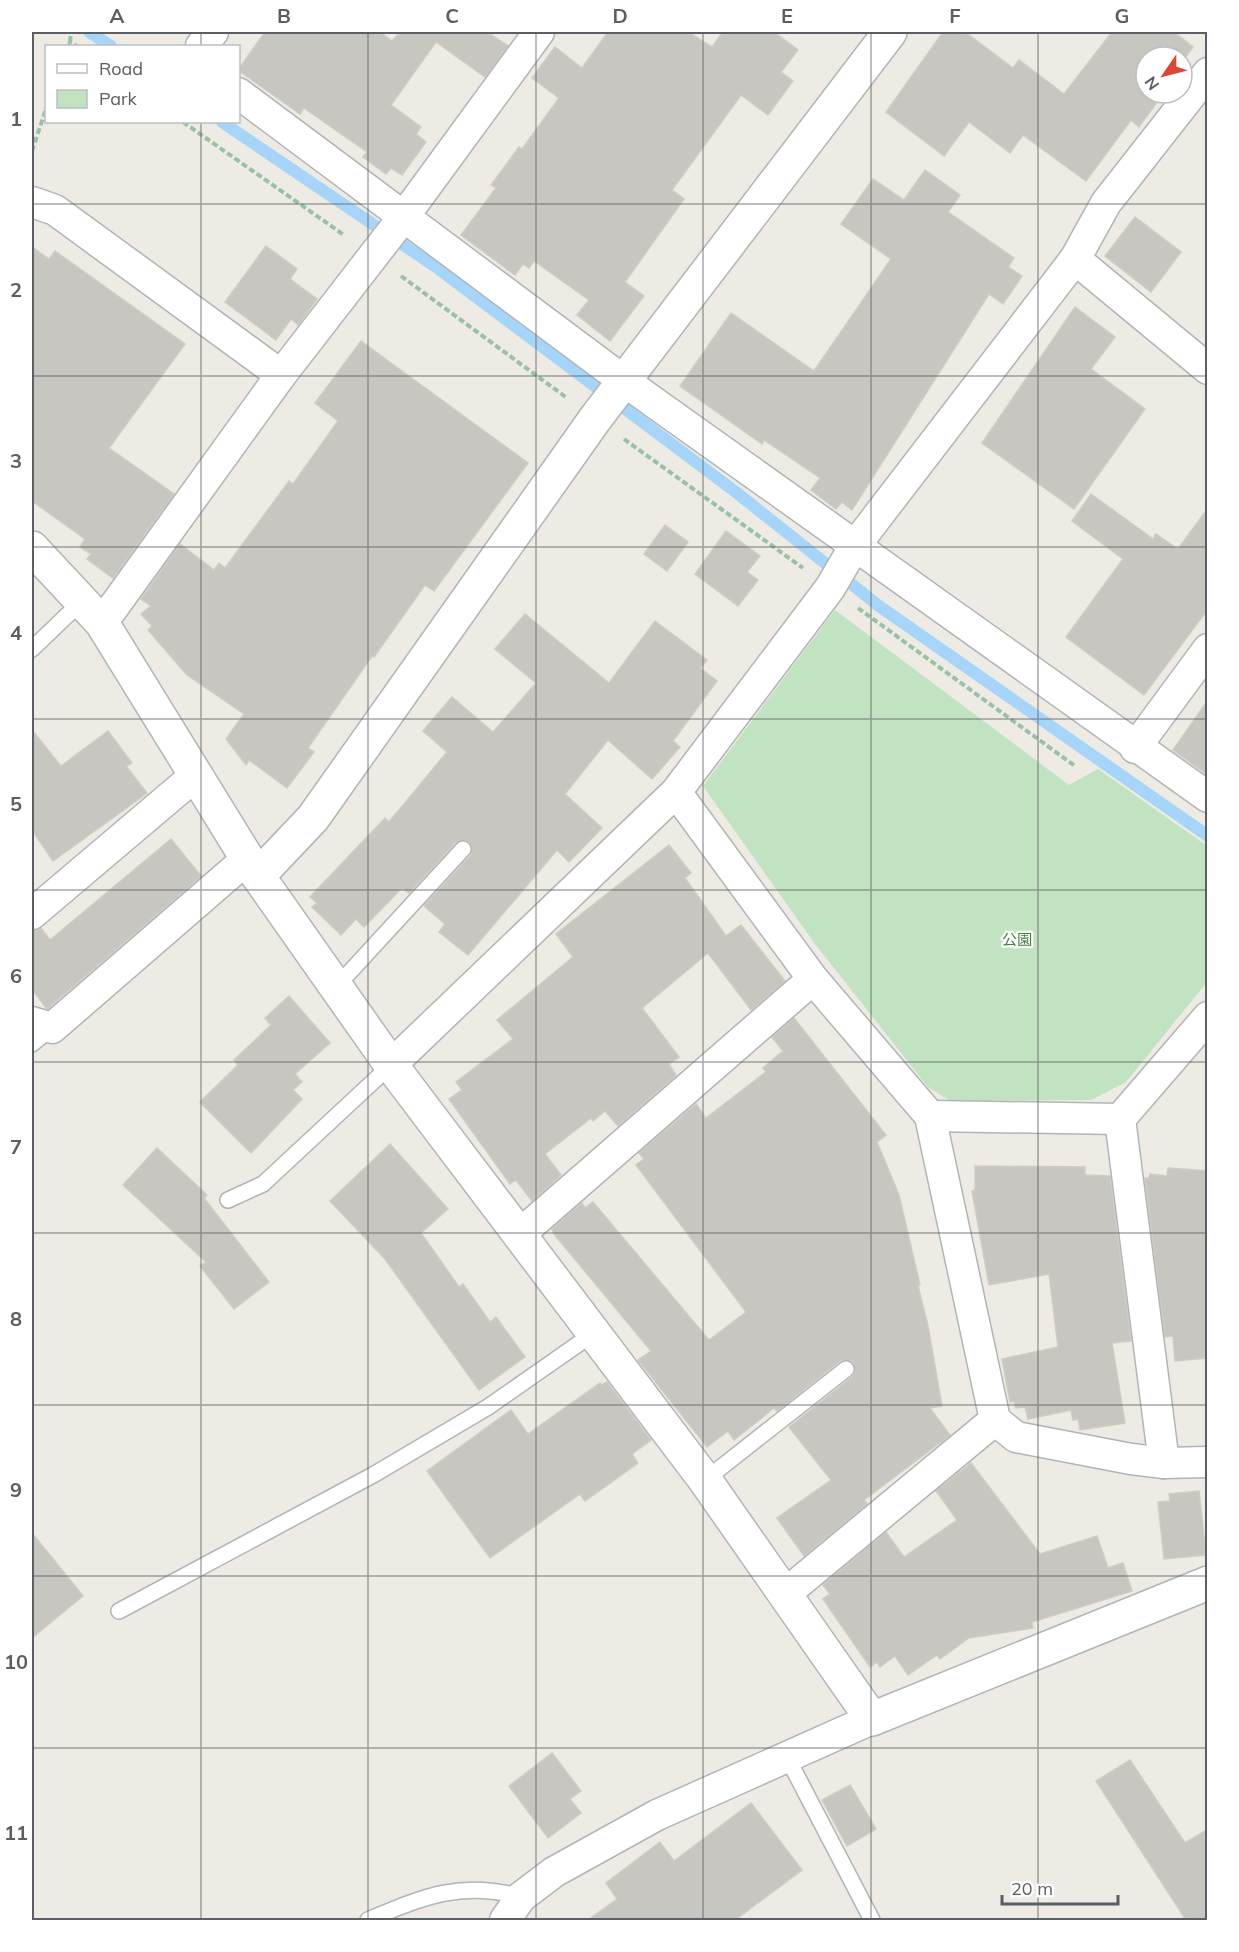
<svg xmlns="http://www.w3.org/2000/svg" width="1239" height="1952" viewBox="0 0 1239 1952" font-family="Mulish,'Noto Sans JP',sans-serif">
	<style>
		.green { fill: #c1e3c1 }
		.lines { fill: none; stroke-linecap: round; stroke-linejoin: round }
		.stream { stroke: #a7d5f9; stroke-width: 12 }
		.building { fill: #c8c6c0; stroke: #d1ccc2; stroke-width: 1.5 }
		.service-casing { stroke: #b1b4b8; stroke-width: 18 }
		.minor-casing { stroke: #b1b4b8; stroke-width: 33 }
		.tertiary-casing { stroke: #b1b4b8; stroke-width: 36 }
		.path { stroke: #99c1a5; stroke-width: 4; stroke-dasharray: 6 3; stroke-linecap: butt }
		.service { stroke: #fff; stroke-width: 15 }
		.minor { stroke: #fff; stroke-width: 30 }
		.tertiary { stroke: #fff; stroke-width: 33 }
		.grid { fill: none; stroke: #5b5f63; stroke-width: 1.5; stroke-opacity: 0.55 }
		.labels { text-anchor: middle; dominant-baseline: central; stroke-width: 4.5; stroke-linejoin: round; paint-order: stroke }
		.park-label { font-size: 15px; fill: #3b823e; stroke: #fff }
		.neatline { fill: none; stroke: #5b5f63; stroke-width: 2 }
		.grid-label { font-size: 20px; text-anchor: middle; font-weight: bold; fill: #5b5f63 }
	</style>
	<rect width="100%" height="100%" fill="#edebe3"/>
	<polygon class="green" points="835,610 1069,785 1098,769 1207,846 1207,982 1126,1082 1091,1100 950,1101 928,1087 815,944 703,786"/>
	<g class="lines">
		<g class="stream">
			<polyline points="89,32 111,46"/>
			<polyline points="222,122 436,267 737,493 879,606 1208,836"/>
		</g>
	</g>
	<g class="building">
		<polygon points="265,32 380,32 392,41 400,32 487,32 508,46 485,77 436,42 391,105 421,127 416,134 426,142 402,175 391,168 386,174 363,157 367,152 304,108 300,114 238,70"/>
		<polygon points="608,32 688,32 712,47 723,32 774,32 798,50 781,72 793,81 768,115 741,95 672,190 684,199 625,282 644,296 610,341 577,315 589,300 534,261 529,268 523,264 515,275 461,235 496,188 491,185 519,147 522,149 559,98 532,78 555,47 582,68"/>
		<polygon points="943,32 965,32 1013,68 1019,60 1064,94 1112,32 1174,32 1193,47 1182,62 1182,57 1146,57 1146,93 1158,93 1157,95 1160,98 1139,127 1131,120 1086,181 1023,135 1010,153 969,122 944,156 886,112"/>
		<polygon points="925,170 960,195 948,212 1014,258 1008,267 1022,276 1003,304 989,294 852,510 842,502 836,509 811,490 820,478 764,440 762,444 680,386 731,313 814,371 891,259 841,224 873,179 904,200"/>
		<polygon points="1135,217 1181,252 1151,292 1105,256"/>
		<polygon points="266,246 297,269 290,279 317,299 298,325 291,319 276,340 225,302"/>
		<polygon points="32,247 49,259 55,251 185,344 109,448 174,494 113,578 87,559 91,554 80,547 85,539 32,501"/>
		<polygon points="1075,307 1115,337 1091,369 1145,409 1074,509 982,443"/>
		<polygon points="361,341 528,463 434,591 425,585 374,657 372,656 308,748 314,752 287,788 249,760 246,765 226,739 244,714 187,675 148,630 152,626 141,614 151,606 141,599 180,544 214,570 219,563 225,568 289,481 293,484 338,421 315,403"/>
		<polygon points="1091,494 1153,539 1156,534 1178,549 1208,508 1208,609 1144,695 1066,637 1123,559 1072,521"/>
		<polygon points="665,525 688,542 667,571 644,554"/>
		<polygon points="726,531 760,556 747,572 758,580 738,606 695,574"/>
		<polygon points="525,614 609,683 655,621 707,660 700,668 717,681 673,741 680,747 652,779 608,740 565,794 602,828 569,862 557,850 468,955 439,932 445,924 424,906 471,855 472,846 465,839 456,842 409,893 402,888 364,927 356,919 341,935 312,907 317,903 310,897 385,818 389,822 447,752 423,731 452,697 493,732 536,683 495,649"/>
		<polygon points="1208,700 1208,775 1173,750"/>
		<polygon points="32,730 61,766 108,731 132,763 126,766 147,793 53,861 32,830"/>
		<polygon points="171,839 201,876 47,1009 32,989 32,931 41,928 50,940"/>
		<polygon points="669,845 691,873 685,878 726,936 741,925 785,981 751,1010 708,953 642,1008 679,1057 669,1064 676,1075 618,1126 605,1111 593,1121 591,1118 545,1154 561,1175 532,1201 516,1180 510,1184 449,1099 462,1090 456,1082 513,1039 497,1020 573,957 556,934"/>
		<polygon points="289,996 330,1043 295,1074 302,1082 293,1090 302,1099 251,1153 200,1102 238,1065 234,1060 271,1025 265,1018"/>
		<polygon points="794,1018 886,1135 877,1142 899,1195 920,1285 918,1286 928,1326 942,1406 930,1408 950,1435 864,1500 867,1504 804,1556 777,1518 831,1480 789,1427 852,1377 855,1372 854,1363 849,1360 840,1361 777,1411 774,1408 734,1440 728,1431 707,1447 638,1360 651,1351 554,1234 552,1229 582,1203 585,1208 593,1202 709,1340 746,1312 636,1165 644,1159 639,1153 696,1104 706,1118 766,1072 763,1068 783,1051 772,1037"/>
		<polygon points="390,1144 448,1209 421,1233 459,1287 463,1284 490,1322 496,1317 525,1357 479,1390 385,1259 330,1201"/>
		<polygon points="157,1148 207,1195 204,1198 269,1282 234,1309 200,1266 206,1262 123,1185"/>
		<polygon points="975,1166 1085,1167 1085,1175 1110,1176 1131,1341 1112,1343 1125,1423 1080,1430 1078,1419 1073,1420 1071,1410 1028,1419 1025,1407 1016,1408 1014,1401 1010,1402 1002,1359 1058,1347 1049,1274 989,1285 972,1191 975,1190"/>
		<polygon points="1168,1168 1208,1171 1208,1358 1175,1361 1173,1336 1165,1337 1145,1178 1149,1178 1150,1174 1167,1176"/>
		<polygon points="607,1382 651,1440 632,1454 638,1463 585,1501 580,1494 490,1558 427,1471 511,1410 528,1434 600,1383 602,1385"/>
		<polygon points="971,1463 1040,1554 1097,1536 1108,1568 1123,1563 1132,1591 1032,1622 1033,1628 969,1638 940,1659 937,1655 908,1675 895,1656 880,1667 877,1662 870,1667 823,1599 830,1594 823,1585 886,1532 904,1557 957,1520 936,1491"/>
		<polygon points="1199,1491 1206,1555 1164,1559 1158,1502 1170,1501 1169,1494"/>
		<polygon points="32,1533 83,1596 32,1638"/>
		<polygon points="552,1753 581,1791 570,1799 581,1813 548,1838 509,1786"/>
		<polygon points="1130,1760 1185,1843 1208,1829 1208,1920 1186,1920 1096,1781"/>
		<polygon points="850,1785 876,1829 847,1846 822,1800"/>
		<polygon points="751,1803 802,1870 735,1920 588,1920 617,1899 606,1883 660,1842 674,1861"/>
	</g>
	<g class="lines">
		<defs>
			<g id="service">
				<polyline points="32,649 81,602"/>
				<polyline points="336,987 463,849"/>
				<polyline points="32,1044 52,1028"/>
				<polyline points="228,1200 263,1184 391,1065"/>
				<polyline points="705,1480 846,1369"/>
				<polyline points="119,1611 373,1475 488,1407 594,1333"/>
				<polyline points="787,1757 872,1920"/>
				<path d="M368 1920C423 1897 461 1880 521 1897"/>
			</g>
			<g id="minor">
				<polyline points="201,46 213,32"/>
				<polyline points="238,93 624,381 1208,797"/>
				<polyline points="32,202 55,210 281,375"/>
				<polyline points="1075,259 1208,369"/>
				<polyline points="102,623 281,375 405,215 539,32"/>
				<polyline points="1135,748 1208,649"/>
				<polyline points="676,792 813,979 930,1116 995,1420 785,1594"/>
				<polyline points="32,914 196,775"/>
				<polyline points="32,1022 52,1028 247,859"/>
				<polyline points="391,1065 676,792 830,588 854,547 1075,259 1106,203 1208,73"/>
				<polyline points="930,1116 1120,1119 1208,1017"/>
				<polyline points="1120,1119 1164,1463"/>
				<polyline points="520,1234 813,979"/>
				<polyline points="995,1420 1016,1437 1131,1459 1164,1463 1208,1462"/>
				<polyline points="505,1920 521,1897 554,1872 657,1815 872,1719"/>
			</g>
			<g id="tertiary">
				<polyline points="32,548 102,623 258,876 391,1065 705,1480 872,1719 1208,1583"/>
				<polyline points="258,876 313,818 595,419 890,32"/>
			</g>
		</defs>
		<use href="#service" class="service-casing"/>
		<use href="#minor" class="minor-casing"/>
		<use href="#tertiary" class="tertiary-casing"/>
		<g class="path">
			<polyline points="70,42 71,32"/>
			<polyline points="69,46 70,42 77,46"/>
			<polyline points="183,122 344,235"/>
			<polyline points="32,151 46,109"/>
			<polyline points="401,276 567,398"/>
			<polyline points="624,439 803,568"/>
			<polyline points="858,608 1075,766"/>
		</g>
		<use href="#service" class="service"/>
		<use href="#minor" class="minor"/>
		<use href="#tertiary" class="tertiary"/>
	</g>
	<path class="grid" d="M201 32V46M368 32V1920M536 32V1920M703 32V1920M871 32V1920M1038 32V1920M201 122V1920M32 204H1208M32 376H1208M32 547H1208M32 719H1208M32 890H1208M32 1062H1208M32 1233H1208M32 1405H1208M32 1576H1208M32 1748H1208"/>
	<g class="labels">
		<g class="park-label">
			<text x="1017" y="939">公園</text>
		</g>
	</g>
	<rect width="1239" height="1952" fill="none" stroke="#ffffff" stroke-width="66"/>
	<rect x="45" y="45" width="195" height="78" fill="#ffffff" stroke="#bdbfc1" stroke-width="1.5"/>
	<rect x="57" y="64" width="30" height="9" fill="#ffffff" stroke="#bdbfc1" stroke-width="1.5"/>
	<text x="99" y="75" font-size="18" fill="#5b5f63">Road</text>
	<rect x="57" y="90" width="30" height="18" fill="#c1e3c1" stroke="#bdbfc1" stroke-width="1.5"/>
	<text x="99" y="105" font-size="18" fill="#5b5f63">Park</text>
	<g transform="translate(1164 75) rotate(235)"><circle r="28" fill="#ffffff" stroke="#bdbfc1" stroke-width="1.5"/>
	<path d="M0-4.5L10 22L0 15L-10 22Z" fill="#dd4539"/>
	<text y="-9" font-size="16" font-weight="bold" text-anchor="middle" fill="#5b5f63">N</text>
	</g>
	<path d="M1002 1895v9h116v-9" fill="none" stroke="#5b5f63" stroke-width="3"/>
	<text x="1011" y="1895" font-size="18" fill="#5b5f63" stroke="#ffffff" stroke-width="4.5" paint-order="stroke">20 m</text>
	<rect x="33" y="33" width="1173" height="1886" class="neatline"/>
	<g class="grid-label">
		<text x="117" y="23">A</text>
		<text x="284" y="23">B</text>
		<text x="452" y="23">C</text>
		<text x="620" y="23">D</text>
		<text x="787" y="23">E</text>
		<text x="955" y="23">F</text>
		<text x="1122" y="23">G</text>
		<text x="16" y="126">1</text>
		<text x="16" y="297">2</text>
		<text x="16" y="468">3</text>
		<text x="16" y="640">4</text>
		<text x="16" y="811">5</text>
		<text x="16" y="983">6</text>
		<text x="16" y="1154">7</text>
		<text x="16" y="1326">8</text>
		<text x="16" y="1497">9</text>
		<text x="16" y="1669">10</text>
		<text x="16" y="1840">11</text>
	</g>
</svg>
